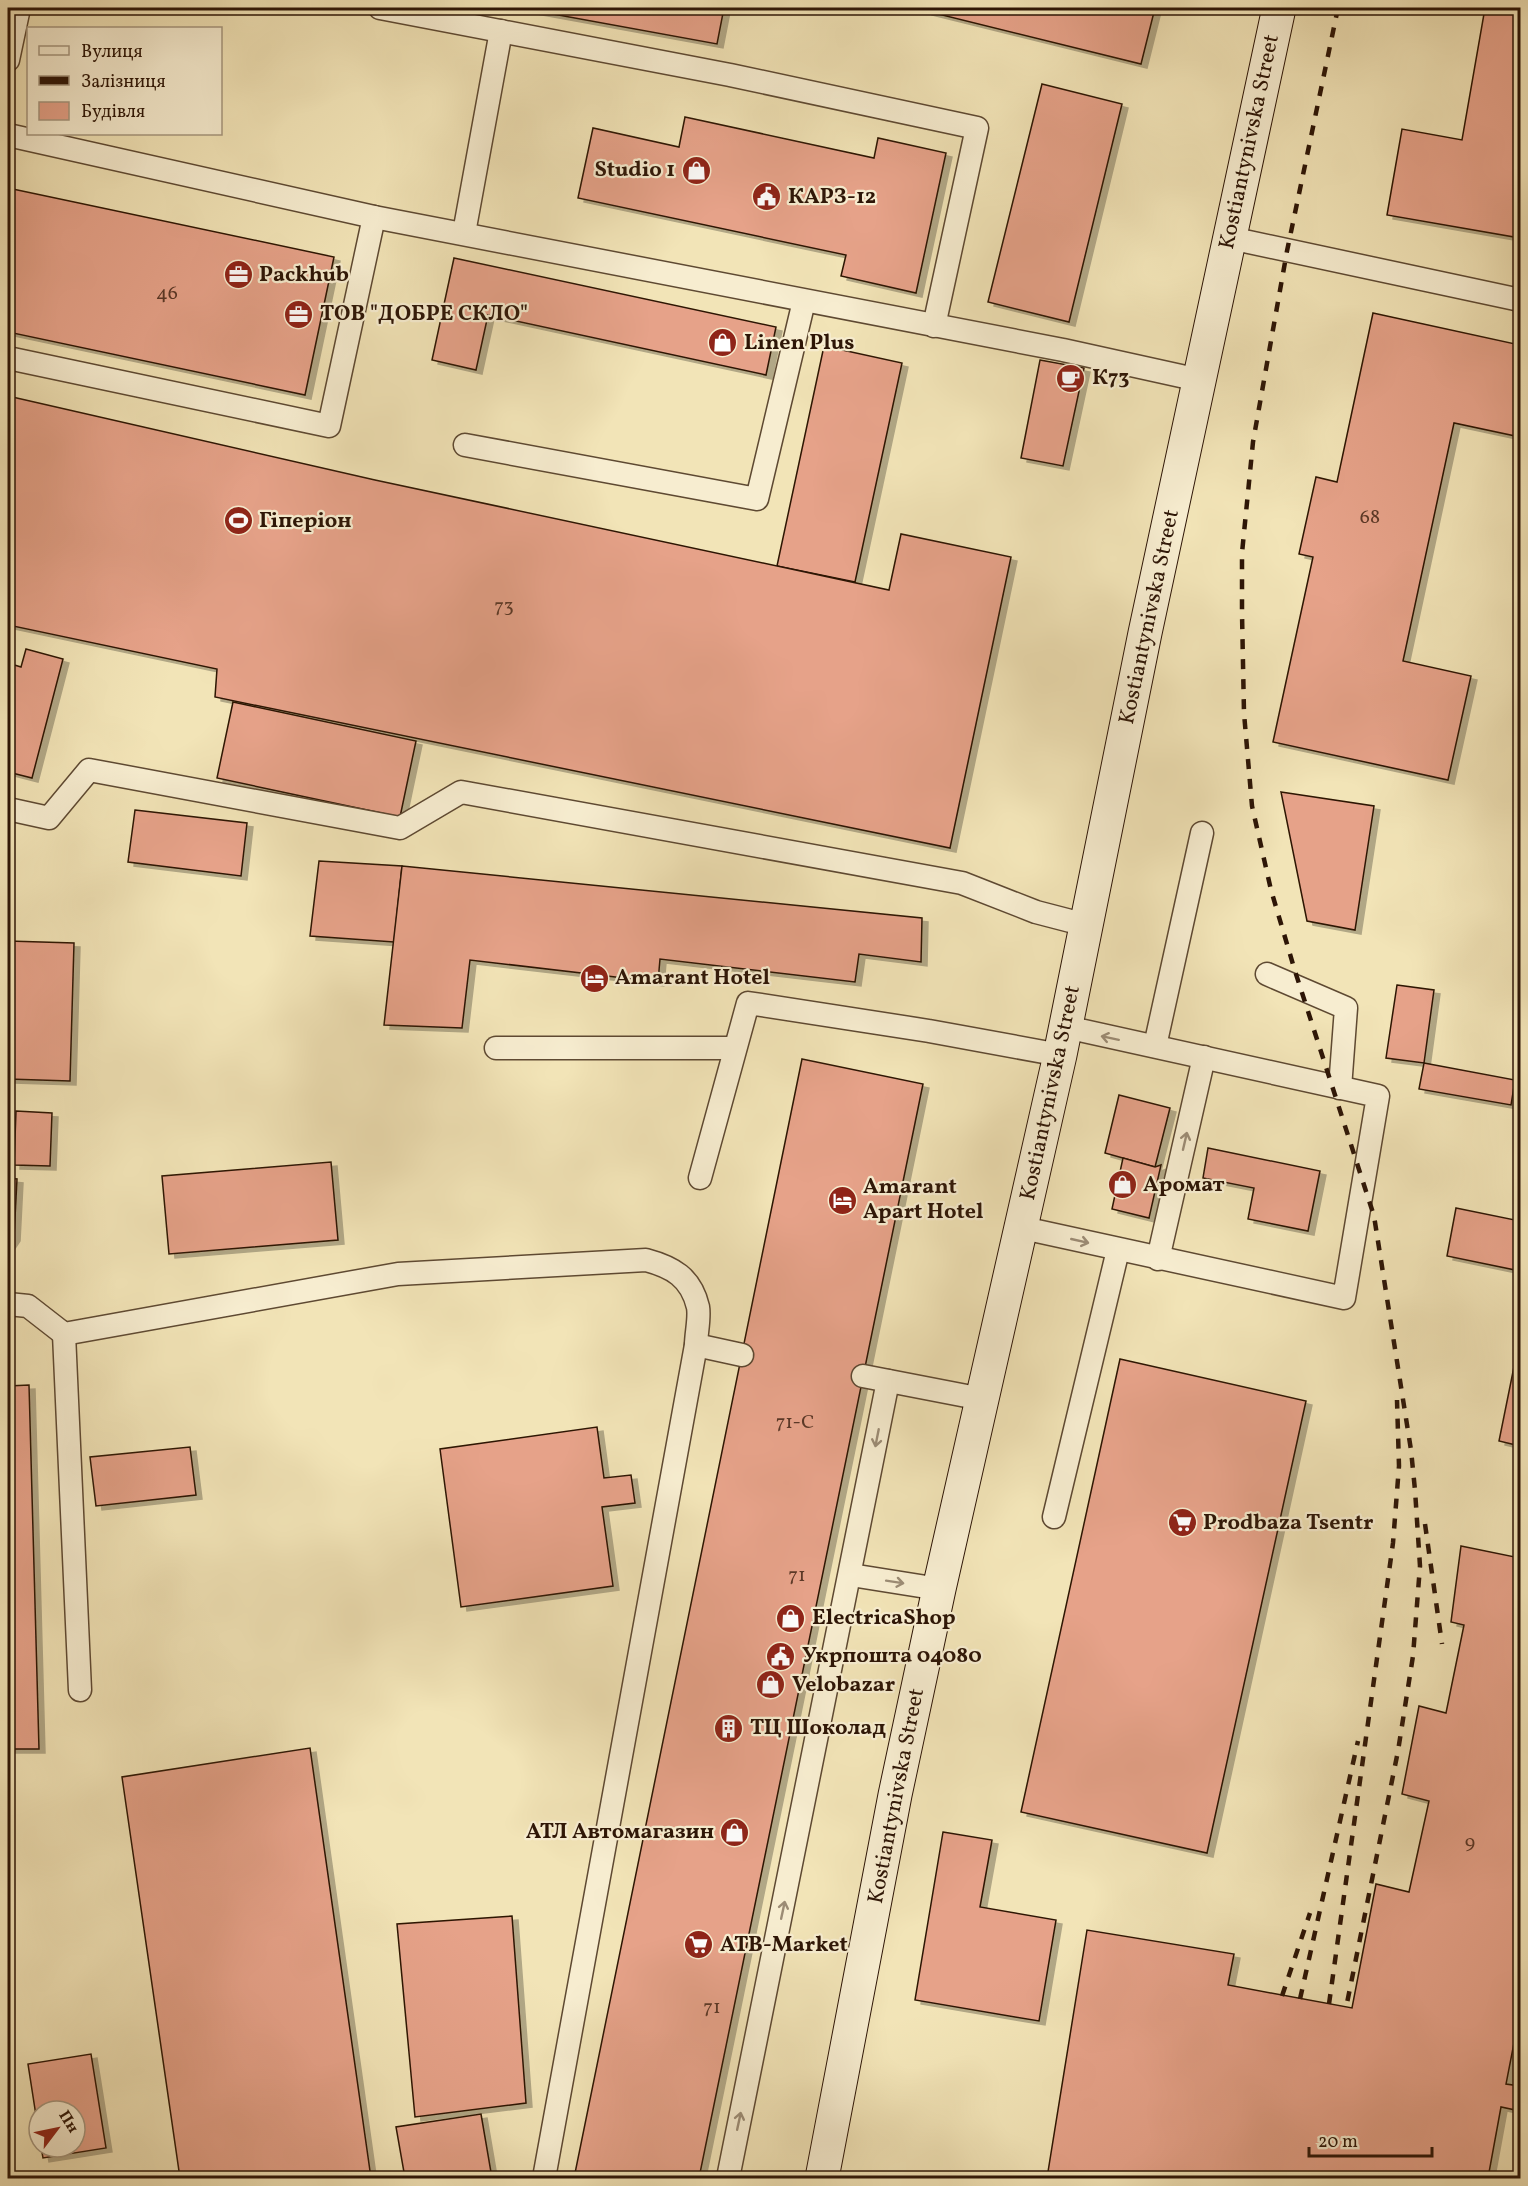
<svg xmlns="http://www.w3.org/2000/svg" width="1528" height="2186" viewBox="0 0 1528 2186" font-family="Vollkorn,serif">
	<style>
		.building { fill: #e6a289; stroke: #2d1506; stroke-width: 1.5; filter: url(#shadow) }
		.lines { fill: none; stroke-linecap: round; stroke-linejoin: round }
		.lane-casing { stroke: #5e4932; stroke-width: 25 }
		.secondary-casing { stroke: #2d1506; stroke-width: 35 }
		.lane { stroke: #f7edd0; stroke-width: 22 }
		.secondary { stroke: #f7edd0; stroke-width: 33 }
		.rail { stroke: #2d1506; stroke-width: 4.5; stroke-dasharray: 10 10; stroke-linecap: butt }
		.oneway { stroke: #9c8c75 }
		.labels { text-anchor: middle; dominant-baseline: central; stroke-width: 4.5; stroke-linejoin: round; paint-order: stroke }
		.number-label { font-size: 20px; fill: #5b3827 }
		.street-label { font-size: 22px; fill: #2d1506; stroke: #f7edd0 }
		.poi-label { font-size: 22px; font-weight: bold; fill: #2d1506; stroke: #f7edd0; text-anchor: start }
	</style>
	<defs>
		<filter id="shadow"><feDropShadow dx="6" dy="4" stdDeviation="0" flood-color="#0004"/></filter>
	</defs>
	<rect width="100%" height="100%" fill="#f2e4b7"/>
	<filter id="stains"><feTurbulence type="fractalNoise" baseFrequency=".00333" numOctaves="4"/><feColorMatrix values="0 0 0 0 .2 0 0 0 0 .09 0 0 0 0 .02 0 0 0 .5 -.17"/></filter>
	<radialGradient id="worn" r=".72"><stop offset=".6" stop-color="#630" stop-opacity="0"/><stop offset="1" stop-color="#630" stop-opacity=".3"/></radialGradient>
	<g class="building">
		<polygon points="520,8 724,8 717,44"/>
		<polygon points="927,8 1155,8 1141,64 926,11"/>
		<polygon points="1485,8 1520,8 1520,238 1387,215 1402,129 1462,140"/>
		<polygon points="1042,84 1122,104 1069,322 988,302"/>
		<polygon points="685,117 874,158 878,138 946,153 916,293 841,276 846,255 578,198 593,128 679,147"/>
		<polygon points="8,188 334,257 305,395 8,332"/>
		<polygon points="454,258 776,327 766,375 488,315 476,370 432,360"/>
		<polygon points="1373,313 1520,345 1520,437 1454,423 1403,661 1471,676 1448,780 1273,742 1313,557 1299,554 1316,477 1337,482"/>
		<polygon points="824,346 902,363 855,582 777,566"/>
		<polygon points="1040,360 1084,368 1063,466 1021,458"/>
		<polygon points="8,396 375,480 889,590 901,534 1011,557 950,848 215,697 217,669 8,625"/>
		<polygon points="26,649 63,659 32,778 8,772 8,663 21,667"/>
		<polygon points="233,702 416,741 400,817 217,778"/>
		<polygon points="1281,792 1374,806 1355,930 1307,921"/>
		<polygon points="135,810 247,823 241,876 128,862"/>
		<polygon points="319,861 402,866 394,942 310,936"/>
		<polygon points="402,866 922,918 921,962 859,954 855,982 660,959 658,982 470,960 462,1028 384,1025"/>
		<polygon points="8,941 74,943 70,1081 8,1079"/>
		<polygon points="1397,985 1434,990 1424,1063 1386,1058"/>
		<polygon points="802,1059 923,1084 699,2178 574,2178"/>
		<polygon points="1424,1063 1515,1080 1511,1105 1419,1089"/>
		<polygon points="1119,1095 1170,1108 1155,1167 1105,1153"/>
		<polygon points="16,1111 52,1113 50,1166 14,1165"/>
		<polygon points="1208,1148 1320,1171 1308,1231 1248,1219 1254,1188 1203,1178"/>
		<polygon points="1123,1158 1155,1167 1161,1165 1149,1218 1112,1209"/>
		<polygon points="331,1162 338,1240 169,1254 162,1176"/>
		<polygon points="8,1178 17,1179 14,1237 8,1246"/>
		<polygon points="1456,1208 1520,1221 1520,1271 1447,1256"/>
		<polygon points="1520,1337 1520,1446 1499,1441"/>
		<polygon points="1120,1359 1306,1401 1207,1853 1021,1812"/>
		<polygon points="29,1385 39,1749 8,1749 8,1386"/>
		<polygon points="597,1427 604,1478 631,1475 635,1503 602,1507 613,1586 461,1607 440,1449"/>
		<polygon points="190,1447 196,1495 96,1506 90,1457"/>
		<polygon points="1461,1546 1520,1558 1520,2012 1506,2084 1520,2086 1520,2111 1501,2107 1488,2178 1047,2178 1087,1930 1234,1954 1228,1985 1352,2008 1376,1884 1409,1892 1429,1801 1402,1794 1419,1706 1446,1713 1464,1625 1451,1622"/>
		<polygon points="310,1748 371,2178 180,2178 122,1777"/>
		<polygon points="943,1832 992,1840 980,1907 1056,1920 1039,2021 915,2000"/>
		<polygon points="512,1916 526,2103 415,2117 397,1924"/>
		<polygon points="91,2054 106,2148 43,2158 41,2147 75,2147 75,2111 39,2111 39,2135 28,2064"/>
		<polygon points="481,2114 492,2178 405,2178 396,2127"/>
	</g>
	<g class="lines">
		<defs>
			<g id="lane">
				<polyline points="380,8 730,75 977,128 934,326"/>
				<polyline points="8,60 19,8"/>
				<polyline points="8,135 374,217 1063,350 1199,380"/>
				<polyline points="464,233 501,31"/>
				<polyline points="1230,238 1520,300"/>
				<polyline points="8,358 329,426 374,217"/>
				<polyline points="465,445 757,499 804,301"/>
				<polyline points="8,809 49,818 89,770 400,828 461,792 962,883 1036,912 1086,925"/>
				<polyline points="1267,974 1346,1008 1340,1088"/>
				<polyline points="1155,1046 1202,833"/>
				<polyline points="496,1048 734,1048"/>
				<polyline points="700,1178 748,1003 929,1031 1060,1055"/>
				<polyline points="1023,1228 1344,1298 1378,1096 1066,1027"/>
				<polyline points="1158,1259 1204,1057"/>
				<path d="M8 1304 28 1306 64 1334 398 1274 646 1260C672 1267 691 1277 698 1307 700 1318 696 1334 696 1345L544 2178"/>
				<polyline points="64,1334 80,1690"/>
				<polyline points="696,1345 742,1355"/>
				<polyline points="863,1376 982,1399"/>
				<polyline points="1054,1517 1118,1250"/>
				<polyline points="851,1575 939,1589"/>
				<polyline points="728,2178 888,1381"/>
			</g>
			<polyline id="secondary" points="822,2178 895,1795 939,1589 1060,1055 1145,633 1279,8"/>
		</defs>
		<use href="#lane" class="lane-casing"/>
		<use href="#secondary" class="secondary-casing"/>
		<use href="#lane" class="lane"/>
		<use href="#secondary" class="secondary"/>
		<g class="rail">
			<polyline points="1338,8 1287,251 1253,442 1242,553 1242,613 1244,713 1252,806 1271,890 1295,971 1374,1216 1411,1450 1415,1490 1420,1566 1413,1656 1398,1751 1346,2008"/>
			<polyline points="1425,1524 1442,1644"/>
			<polyline points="1282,1996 1310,1913"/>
			<polyline points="1300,1999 1358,1741"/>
			<polyline points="1329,2004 1393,1543 1399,1466 1397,1400"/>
		</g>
	</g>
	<defs><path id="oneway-shaft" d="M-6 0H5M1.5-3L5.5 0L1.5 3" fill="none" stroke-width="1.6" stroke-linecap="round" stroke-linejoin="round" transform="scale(1.5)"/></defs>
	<g class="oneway">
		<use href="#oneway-shaft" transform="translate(1110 1038) rotate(-168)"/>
		<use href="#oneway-shaft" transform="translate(1185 1141) rotate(-77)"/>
		<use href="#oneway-shaft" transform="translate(1080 1241) rotate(13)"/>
		<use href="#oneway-shaft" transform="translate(877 1438) rotate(101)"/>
		<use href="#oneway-shaft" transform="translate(895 1582) rotate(9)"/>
		<use href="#oneway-shaft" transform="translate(783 1910) rotate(-78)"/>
		<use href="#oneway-shaft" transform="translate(739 2121) rotate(-78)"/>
	</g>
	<defs>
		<symbol id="shop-disc" viewBox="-11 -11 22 22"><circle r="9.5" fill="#8f2418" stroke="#f7edd0"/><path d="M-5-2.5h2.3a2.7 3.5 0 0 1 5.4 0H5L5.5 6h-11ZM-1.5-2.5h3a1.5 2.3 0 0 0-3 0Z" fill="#fff"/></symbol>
		<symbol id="civic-disc" viewBox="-11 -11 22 22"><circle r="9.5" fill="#8f2418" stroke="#f7edd0"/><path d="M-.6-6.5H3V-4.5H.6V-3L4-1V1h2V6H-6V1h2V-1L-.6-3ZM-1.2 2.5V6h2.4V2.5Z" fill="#fff"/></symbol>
		<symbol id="office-disc" viewBox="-11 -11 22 22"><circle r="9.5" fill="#8f2418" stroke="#f7edd0"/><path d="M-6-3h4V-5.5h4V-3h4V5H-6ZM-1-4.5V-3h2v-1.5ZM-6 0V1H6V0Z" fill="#fff"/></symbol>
		<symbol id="cafe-disc" viewBox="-11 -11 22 22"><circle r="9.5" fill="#8f2418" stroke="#f7edd0"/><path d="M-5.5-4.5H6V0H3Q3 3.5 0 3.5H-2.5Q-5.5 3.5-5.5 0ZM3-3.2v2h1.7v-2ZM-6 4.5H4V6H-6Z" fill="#fff"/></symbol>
		<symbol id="stadium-disc" viewBox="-11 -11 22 22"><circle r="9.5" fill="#8f2418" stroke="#f7edd0"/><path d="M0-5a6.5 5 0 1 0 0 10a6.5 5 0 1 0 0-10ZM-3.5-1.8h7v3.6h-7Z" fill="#fff"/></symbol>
		<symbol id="hotel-disc" viewBox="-11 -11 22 22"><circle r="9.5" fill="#8f2418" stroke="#f7edd0"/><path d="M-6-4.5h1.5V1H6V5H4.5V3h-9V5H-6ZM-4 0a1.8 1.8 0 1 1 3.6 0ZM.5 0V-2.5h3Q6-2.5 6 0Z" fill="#fff"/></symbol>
		<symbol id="supermarket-disc" viewBox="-11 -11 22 22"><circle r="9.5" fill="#8f2418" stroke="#f7edd0"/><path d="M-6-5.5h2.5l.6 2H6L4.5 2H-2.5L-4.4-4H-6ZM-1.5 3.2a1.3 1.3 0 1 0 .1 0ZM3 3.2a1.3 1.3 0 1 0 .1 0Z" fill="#fff"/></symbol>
		<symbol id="building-disc" viewBox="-11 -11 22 22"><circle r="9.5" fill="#8f2418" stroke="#f7edd0"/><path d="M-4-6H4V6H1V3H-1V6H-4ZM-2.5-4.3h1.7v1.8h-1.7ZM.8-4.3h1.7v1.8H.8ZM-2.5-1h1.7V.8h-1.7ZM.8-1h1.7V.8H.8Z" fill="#fff"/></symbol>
	</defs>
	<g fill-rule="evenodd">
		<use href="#shop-disc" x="680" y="154" width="33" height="33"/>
		<use href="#civic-disc" x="750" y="180" width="33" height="33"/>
		<use href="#office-disc" x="222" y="258" width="33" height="33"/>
		<use href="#office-disc" x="282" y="298" width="33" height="33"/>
		<use href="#shop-disc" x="706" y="326" width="33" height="33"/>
		<use href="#cafe-disc" x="1054" y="362" width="33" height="33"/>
		<use href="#stadium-disc" x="222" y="504" width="33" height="33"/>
		<use href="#hotel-disc" x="578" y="962" width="33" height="33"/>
		<use href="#shop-disc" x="1106" y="1168" width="33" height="33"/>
		<use href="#hotel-disc" x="826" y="1184" width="33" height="33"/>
		<use href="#supermarket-disc" x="1166" y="1506" width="33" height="33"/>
		<use href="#shop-disc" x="774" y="1602" width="33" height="33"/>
		<use href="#civic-disc" x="764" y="1640" width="33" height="33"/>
		<use href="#shop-disc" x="754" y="1668" width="33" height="33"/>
		<use href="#building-disc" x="712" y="1712" width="33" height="33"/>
		<use href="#shop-disc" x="718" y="1816" width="33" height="33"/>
		<use href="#supermarket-disc" x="682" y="1928" width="33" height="33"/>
	</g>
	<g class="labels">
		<g class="number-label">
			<text x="167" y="294">46</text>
			<text x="1370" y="518">68</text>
			<text x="504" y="607">73</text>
			<text x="795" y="1423">71-С</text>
			<text x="797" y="1576">71</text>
			<text x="1470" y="1843">9</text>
			<text x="712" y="2008">71</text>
		</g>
		<g class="street-label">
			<text transform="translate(1250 142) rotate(-78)">Kostiantynivska Street</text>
			<text transform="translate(1150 617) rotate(-78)">Kostiantynivska Street</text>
			<text transform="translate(1051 1093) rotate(-78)">Kostiantynivska Street</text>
			<text transform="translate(897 1796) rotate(-79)">Kostiantynivska Street</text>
		</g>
		<g class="poi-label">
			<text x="675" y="170" text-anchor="end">Studio 1</text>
			<text x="788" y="197">КАРЗ-12</text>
			<text x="259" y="275">Packhub</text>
			<text x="320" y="314">ТОВ "ДОБРЕ СКЛО"</text>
			<text x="744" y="343">Linen Plus</text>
			<text x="1092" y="378">К73</text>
			<text x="259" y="521">Гіперіон</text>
			<text x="615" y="978">Amarant Hotel</text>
			<text x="1143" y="1185">Аромат</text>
			<text x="863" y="1187">Amarant<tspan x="863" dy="25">Apart Hotel</tspan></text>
			<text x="1203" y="1523">Prodbaza Tsentr</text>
			<text x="812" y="1618">ElectricaShop</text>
			<text x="802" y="1656">Укрпошта 04080</text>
			<text x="792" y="1685">Velobazar</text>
			<text x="750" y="1728">ТЦ Шоколад</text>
			<text x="714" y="1832" text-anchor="end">АТЛ Автомагазин</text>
			<text x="720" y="1945">ATB-Market</text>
		</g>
	</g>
	<rect width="1528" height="2186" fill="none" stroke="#f2e4b7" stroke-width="30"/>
	<rect x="9" y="9" width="1510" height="2168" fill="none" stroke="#2d1506" stroke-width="3"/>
	<rect x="15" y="15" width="1498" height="2156" fill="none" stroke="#2d1506" stroke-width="1.5"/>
	<rect x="27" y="27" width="195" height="108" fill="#f7edd0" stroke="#a6977f" stroke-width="1.5"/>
	<rect x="39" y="46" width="30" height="9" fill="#f7edd0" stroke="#a6977f" stroke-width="1.5"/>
	<text x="81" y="57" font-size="18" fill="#2d1506">Вулиця</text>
	<rect x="39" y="76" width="30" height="9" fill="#2d1506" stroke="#a6977f" stroke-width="1.5"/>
	<text x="81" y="87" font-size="18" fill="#2d1506">Залізниця</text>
	<rect x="39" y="102" width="30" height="18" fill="#e6a289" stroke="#a6977f" stroke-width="1.5"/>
	<text x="81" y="117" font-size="18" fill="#2d1506">Будівля</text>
	<g transform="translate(57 2129) rotate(58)"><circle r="28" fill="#f7edd0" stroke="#a6977f" stroke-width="1.5"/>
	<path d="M0-4.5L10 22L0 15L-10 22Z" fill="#8f2418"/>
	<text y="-9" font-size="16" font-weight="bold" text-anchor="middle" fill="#2d1506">Пн</text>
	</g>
	<path d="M1309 2147v9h123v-9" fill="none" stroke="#2d1506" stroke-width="3"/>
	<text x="1318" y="2147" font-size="18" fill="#2d1506" stroke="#f7edd0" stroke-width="4.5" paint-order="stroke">20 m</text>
	<rect width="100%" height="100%" filter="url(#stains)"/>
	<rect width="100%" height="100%" fill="url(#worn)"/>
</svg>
